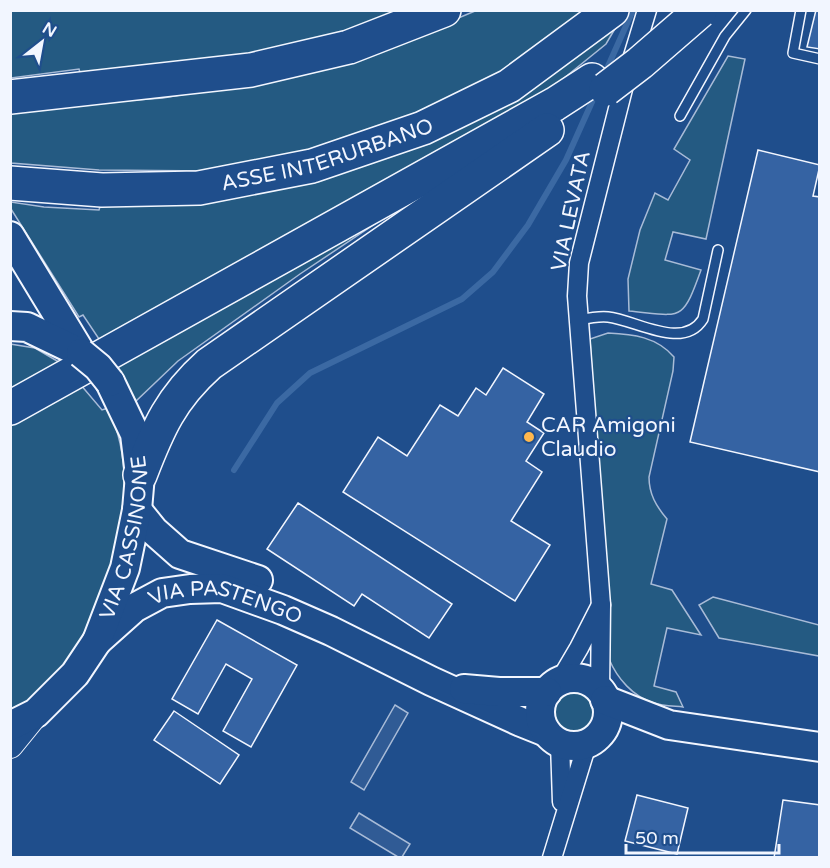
<svg xmlns="http://www.w3.org/2000/svg" width="830" height="868" viewBox="0 0 830 868" font-family="'Varela Round',sans-serif">
	<style>
		.green { fill: #245a82; stroke: #a8bbd7; stroke-width: 1.5 }
		.parking { fill: #305b95; stroke: #a8bbd7; stroke-width: 1.5 }
		.lines { fill: none; stroke-linecap: round; stroke-linejoin: round }
		.stream { stroke: #3b69a3; stroke-width: 6 }
		.building { fill: #3563a3; stroke: #f2f6ff; stroke-width: 1.5 }
		.lane-casing { stroke: #f2f6ff; stroke-width: 12 }
		.street-casing { stroke: #f2f6ff; stroke-width: 21 }
		.secondary-casing { stroke: #f2f6ff; stroke-width: 28 }
		.primary-casing { stroke: #f2f6ff; stroke-width: 32 }
		.highway-casing { stroke: #f2f6ff; stroke-width: 36 }
		.lane { stroke: #1f4e8c; stroke-width: 9 }
		.street { stroke: #1f4e8c; stroke-width: 18 }
		.secondary { stroke: #1f4e8c; stroke-width: 26 }
		.primary { stroke: #1f4e8c; stroke-width: 28 }
		.highway { stroke: #1f4e8c; stroke-width: 33 }
		.primary-bridge-casing { stroke: #f2f6ff; stroke-width: 32; stroke-linecap: butt }
		.highway-bridge-casing { stroke: #f2f6ff; stroke-width: 36; stroke-linecap: butt }
		.primary-bridge { stroke: #1f4e8c; stroke-width: 28 }
		.highway-bridge { stroke: #1f4e8c; stroke-width: 33 }
		.poi-dot { fill: #ffb74d; stroke: #1f4e8c; stroke-width: 2 }
		.labels { text-anchor: middle; dominant-baseline: central; stroke-width: 4.5; stroke-linejoin: round; paint-order: stroke }
		.street-label { font-size: 21px; fill: #f2f6ff; stroke: #1f4e8c }
		.poi-label { font-size: 21px; fill: #f2f6ff; stroke: #1f4e8c; text-anchor: start }
	</style>
	<rect width="100%" height="100%" fill="#1f4e8c"/>
	<g class="green">
		<polygon points="10,11 413,11 298,49 81,76 79,69 11,78"/>
		<polygon points="475,11 593,11 512,66 472,87 382,128 311,153 211,171 99,170 11,163 11,109 163,98 274,79 382,50"/>
		<polygon points="616,27 606,44 553,87 103,345 83,315 79,317 11,209 11,202 44,207 99,210 101,203 244,194"/>
		<path d="M728 56 745 59 706 239 673 232 665 260 701 270C682 323 682 316 629 311L628 279 640 230 655 193 668 200 690 160 674 149Z"/>
		<polygon points="451,173 300,274 178,361 136,401 114,364"/>
		<path d="M608 333C633 334 657 337 674 357L673 371 649 477C649 494 656 506 667 519L651 584 672 590 701 635 667 628 654 686 676 692 683 707C674 706 663 706 654 703 633 697 617 678 609 659L590 339Z"/>
		<polygon points="10,344 35,348 64,365 11,395"/>
		<path d="M80 384 102 410 108 408C140 475 119 556 90 621 80 644 67 669 49 687 39 697 23 704 11 712V423Z"/>
		<polygon points="713,597 819,625 819,656 719,638 699,605"/>
		<circle cx="571" cy="714" r="23"/>
	</g>
	<g class="parking">
		<polygon points="395,705 408,713 364,790 351,782"/>
		<polygon points="359,813 410,844 402,857 398,857 350,828"/>
	</g>
	<g class="lines">
		<g class="stream">
			<polyline points="605,73 633,10"/>
			<polyline points="234,470 277,403 310,373 462,299 493,272 528,225 566,160 596,93"/>
		</g>
	</g>
	<g class="building">
		<polygon points="816,10 820,10 820,49 807,47"/>
		<polygon points="758,150 820,165 813,196 820,197 820,472 690,442"/>
		<polygon points="503,368 544,394 527,422 544,433 526,461 542,472 511,521 550,545 515,601 343,492 378,437 407,456 440,405 458,416 476,388 486,395"/>
		<polygon points="298,503 452,604 429,638 362,594 354,606 267,549"/>
		<polygon points="217,620 297,665 251,747 223,731 252,679 226,664 198,714 172,699"/>
		<polygon points="174,711 239,755 220,784 154,740"/>
		<polygon points="637,795 688,808 677,854 625,841"/>
		<polygon points="783,800 820,805 820,858 774,858"/>
	</g>
	<g class="lines">
		<defs>
			<g id="lane">
				<polyline points="801,10 793,53 820,59"/>
				<polyline points="680,116 725,36 746,10"/>
				<path d="M580 320C589 318 598 316 608 317 636 320 683 351 703 319L718 250"/>
			</g>
			<g id="street">
				<polyline points="601,605 577,296 579,263 623,89 647,10"/>
				<polyline points="559,682 579,648 601,605 600,691"/>
				<polyline points="560,743 562,802"/>
				<polyline points="552,858 587,744"/>
			</g>
			<polyline id="secondary" points="10,745 36,713"/>
			<g id="primary">
				<polyline points="10,236 81,353"/>
				<polyline points="10,326 27,327 81,353"/>
				<polyline points="137,510 154,531 180,554 258,580"/>
				<path id="s1" d="M97 641 134 608 162 593 190 589 222 588 283 610 331 631 431 681 521 722 546 732"/>
				<circle cx="574" cy="712" r="34"/>
				<polyline points="464,689 499,692 547,692"/>
				<polyline points="605,700 669,725 820,747"/>
				<path id="s2" d="M10 726 36 713 75 674 97 641 125 568 137 510 140 475 135 434 110 382"/>
			</g>
			<g id="highway">
				<polyline points="10,97 251,70 349,47 444,10"/>
				<path id="s3" d="M10 183 102 190 199 188 312 166 423 128 509 86 612 10"/>
				<polyline points="10,408 555,104 592,80"/>
				<path d="M140 475C158 428 171 398 209 364L547 130"/>
			</g>
		</defs>
		<use href="#lane" class="lane-casing"/>
		<use href="#street" class="street-casing"/>
		<use href="#secondary" class="secondary-casing"/>
		<use href="#primary" class="primary-casing"/>
		<use href="#highway" class="highway-casing"/>
		<use href="#lane" class="lane"/>
		<use href="#street" class="street"/>
		<use href="#secondary" class="secondary"/>
		<use href="#primary" class="primary"/>
		<use href="#highway" class="highway"/>
		<defs>
			<polyline id="primary-bridge" points="81,353 98,367 110,382"/>
			<polyline id="highway-bridge" points="606,89 640,63 700,11"/>
		</defs>
		<use href="#primary-bridge" class="primary-bridge-casing"/>
		<use href="#highway-bridge" class="highway-bridge-casing"/>
		<use href="#primary-bridge" class="primary-bridge"/>
		<use href="#highway-bridge" class="highway-bridge"/>
	</g>
	<circle class="poi-dot" cx="529" cy="437" r="6"/>
	<g class="labels">
		<g class="street-label">
			<text stroke="none"><textPath href="#s3" startOffset="322">ASSE INTERURBANO</textPath></text>
			<text transform="translate(571 211) rotate(-78)">VIA LEVATA</text>
			<text stroke="none"><textPath href="#s2" startOffset="232">VIA CASSINONE</textPath></text>
			<text stroke="none"><textPath href="#s1" startOffset="147">VIA PASTENGO</textPath></text>
		</g>
		<g class="poi-label">
			<text x="541" y="425">CAR Amigoni<tspan x="541" dy="24">Claudio</tspan></text>
		</g>
	</g>
	<rect width="830" height="868" fill="none" stroke="#f2f6ff" stroke-width="24"/>
	<g transform="translate(42 42) rotate(31)" stroke="#1f4e8c" stroke-width="4.5" paint-order="stroke">
	<path d="M0-4.5L10 22L0 15L-10 22Z" fill="#f2f6ff"/>
	<text y="-9" font-size="16" font-weight="bold" text-anchor="middle" fill="#f2f6ff">N</text>
	</g>
	<path d="M626 844v9h153v-9" fill="none" stroke="#f2f6ff" stroke-width="3"/>
	<text x="635" y="844" font-size="18" fill="#f2f6ff" stroke="#1f4e8c" stroke-width="4.5" paint-order="stroke">50 m</text>
</svg>
